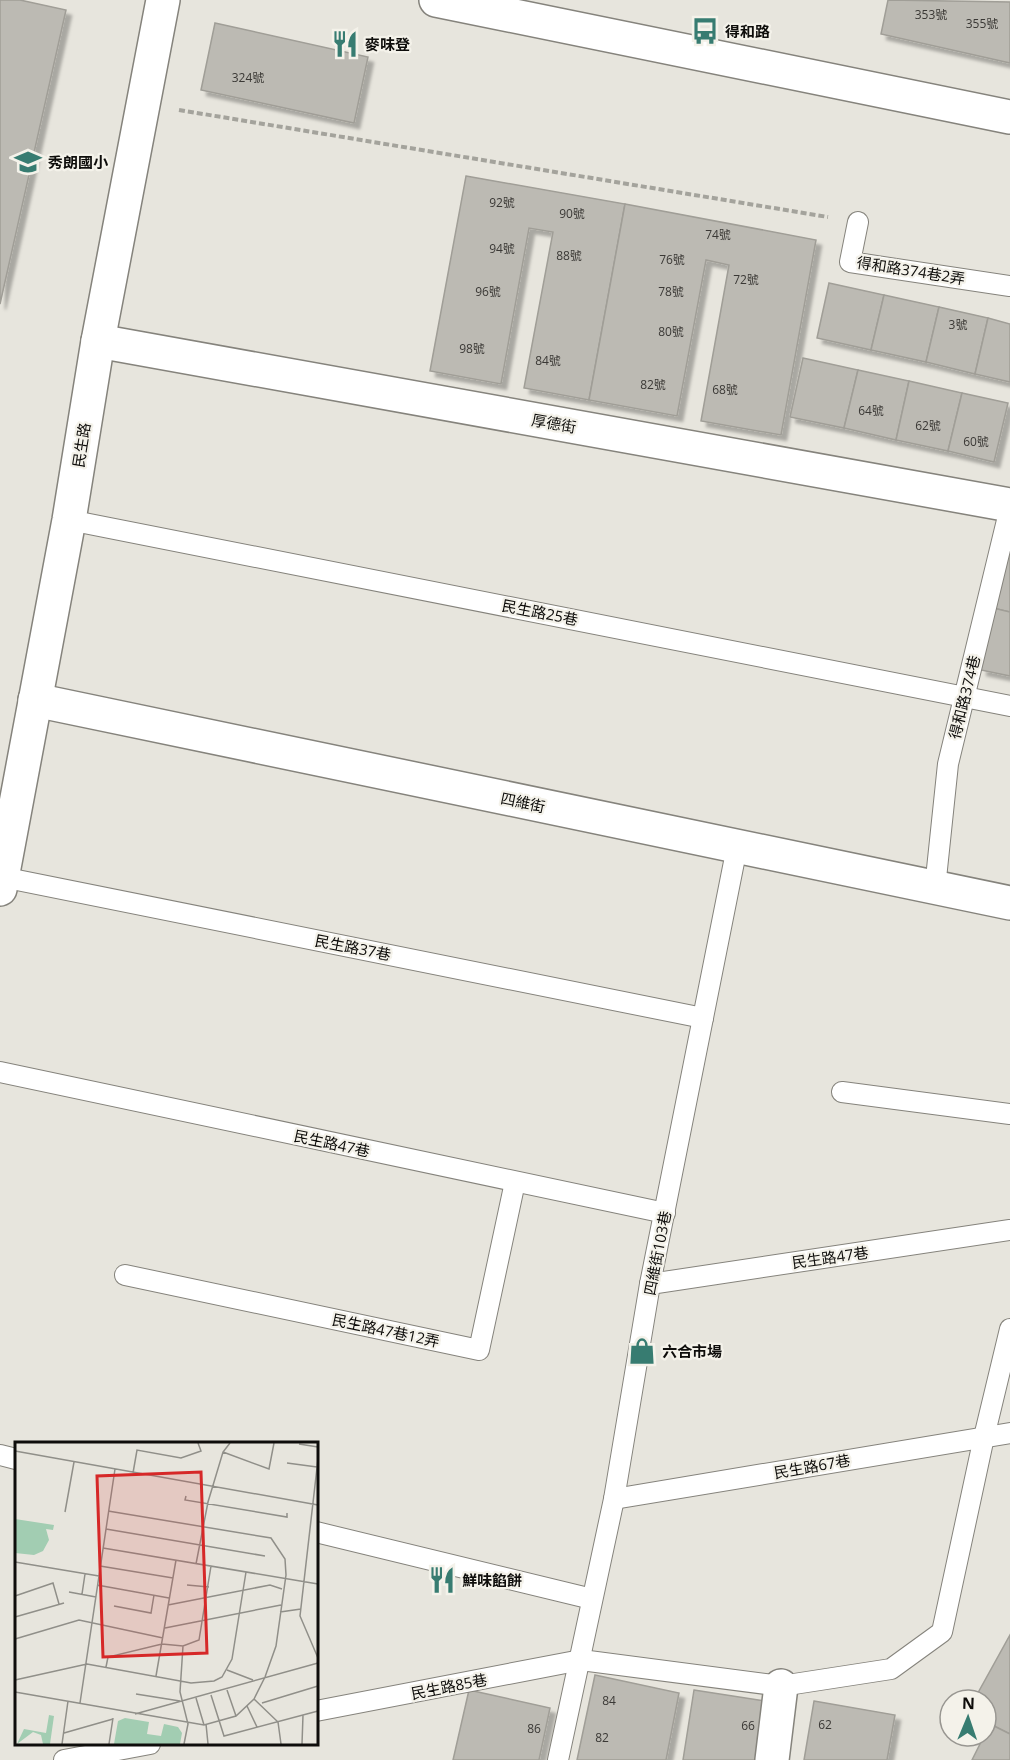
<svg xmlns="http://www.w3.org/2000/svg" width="1010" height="1760" viewBox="0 0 1010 1760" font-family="'Open Sans','Noto Sans TC',sans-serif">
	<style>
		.building { fill: #bcbab3; stroke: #a09e97; stroke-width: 1.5; filter: url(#shadow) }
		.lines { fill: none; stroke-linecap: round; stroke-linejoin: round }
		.lane-casing { stroke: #85837c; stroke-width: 22 }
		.street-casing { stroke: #85837c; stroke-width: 36 }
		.secondary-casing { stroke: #85837c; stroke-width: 36 }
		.path { stroke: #a4a39c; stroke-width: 4; stroke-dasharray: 6 3; stroke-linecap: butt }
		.lane { stroke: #fff; stroke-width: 20 }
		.street { stroke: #fff; stroke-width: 33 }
		.secondary { stroke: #fff; stroke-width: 33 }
		.labels { text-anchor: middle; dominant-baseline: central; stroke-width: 4.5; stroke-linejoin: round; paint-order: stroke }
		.number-label { font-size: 12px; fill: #3a3835 }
		.poi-label { font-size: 15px; font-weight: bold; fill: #0e0d0b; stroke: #f4f2ea; text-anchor: start }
		.street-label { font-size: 15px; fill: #0e0d0b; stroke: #f4f2ea }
		.inset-road { fill: none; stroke: #908f89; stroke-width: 1.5 }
		.view { fill: #d62828; fill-opacity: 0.15; stroke: #d62828; stroke-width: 3 }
		.inset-edge { fill: none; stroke: #0e0d0b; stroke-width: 3 }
	</style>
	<defs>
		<filter id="shadow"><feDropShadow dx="5.5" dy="5.5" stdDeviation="1.5" flood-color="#0004"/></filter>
	</defs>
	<rect width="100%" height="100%" fill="#e7e5dd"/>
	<g class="building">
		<polygon points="0,0 20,0 66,10 0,304"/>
		<polygon points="888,0 1010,2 1010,63 881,34"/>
		<polygon points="215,23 368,57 354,123 201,90"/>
		<polygon points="466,176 625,204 589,400 524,388 553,232 529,228 501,384 430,371"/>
		<polygon points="625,204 816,240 781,435 701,421 729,265 706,260 677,416 589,400"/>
		<polygon points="829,283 884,295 871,350 817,338"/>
		<polygon points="884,295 939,307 926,362 871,350"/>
		<polygon points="939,307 988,318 975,374 926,362"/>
		<polygon points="988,318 1010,324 1010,382 975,374"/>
		<polygon points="803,358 858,370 844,428 790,417"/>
		<polygon points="858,370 909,381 896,440 844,428"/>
		<polygon points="909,381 962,393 948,451 896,440"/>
		<polygon points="962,393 1008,403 994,462 948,451"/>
		<polygon points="1006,550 1010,551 1010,612 993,608"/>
		<polygon points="993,608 1010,612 1010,676 981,670"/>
		<polygon points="1010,1635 1010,1734 986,1722 986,1700 974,1700"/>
		<polygon points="595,1675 679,1693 666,1760 577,1760"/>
		<polygon points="469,1690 550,1708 539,1760 453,1760"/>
		<polygon points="694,1690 765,1701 756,1760 683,1760"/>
		<polygon points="814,1701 895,1715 887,1760 804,1760"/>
		<polygon points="990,1724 1010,1734 1010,1760 972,1760"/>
	</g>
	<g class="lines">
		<defs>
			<g id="lane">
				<polyline points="858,222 850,262 1010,286"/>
				<polyline points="69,520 1010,706"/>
				<polyline points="2,877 703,1018"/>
				<polyline points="935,888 948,764 1010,508"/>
				<polyline points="0,1072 665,1213"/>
				<polyline points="842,1092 1010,1114"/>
				<polyline points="125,1275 479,1350 515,1182"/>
				<polyline points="650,1284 1010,1230"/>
				<polyline points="0,1455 16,1459"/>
				<polyline points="614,1499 1010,1433"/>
				<polyline points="316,1532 592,1599"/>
				<polyline points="316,1711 581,1660 781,1686 891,1669 942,1632 984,1437 1010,1329"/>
				<polyline points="64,1760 150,1744"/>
				<polyline points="558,1760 614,1499 650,1284 737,847"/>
			</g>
			<g id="street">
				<polyline points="98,341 1010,505"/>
				<polyline points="35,700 1010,903"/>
				<polyline points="0,889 69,520 98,341 163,0"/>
				<polyline points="772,1760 781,1686"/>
			</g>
			<polyline id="secondary" points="436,0 1010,117"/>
		</defs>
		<use href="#lane" class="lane-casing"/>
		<use href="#street" class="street-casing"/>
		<use href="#secondary" class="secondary-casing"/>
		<polyline class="path" points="179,110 828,217"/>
		<use href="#lane" class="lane"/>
		<use href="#street" class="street"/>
		<use href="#secondary" class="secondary"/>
	</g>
	<defs>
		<symbol id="bus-bare" viewBox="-9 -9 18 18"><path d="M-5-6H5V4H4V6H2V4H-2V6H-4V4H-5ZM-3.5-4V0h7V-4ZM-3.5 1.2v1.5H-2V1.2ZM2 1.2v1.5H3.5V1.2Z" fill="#377c71" stroke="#f4f2ea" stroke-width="2.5" paint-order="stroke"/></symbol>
		<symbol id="restaurant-bare" viewBox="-9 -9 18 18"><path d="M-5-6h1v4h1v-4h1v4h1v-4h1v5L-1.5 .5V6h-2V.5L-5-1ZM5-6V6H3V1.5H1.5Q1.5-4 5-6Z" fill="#377c71" stroke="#f4f2ea" stroke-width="2.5" paint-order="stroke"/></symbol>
		<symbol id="school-bare" viewBox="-9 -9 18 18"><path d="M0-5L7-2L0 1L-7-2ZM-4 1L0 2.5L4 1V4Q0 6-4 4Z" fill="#377c71" stroke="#f4f2ea" stroke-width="2.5" paint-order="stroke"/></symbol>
		<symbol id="shop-bare" viewBox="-9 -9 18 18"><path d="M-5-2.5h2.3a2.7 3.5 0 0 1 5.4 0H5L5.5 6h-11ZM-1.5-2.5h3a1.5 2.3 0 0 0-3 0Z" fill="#377c71" stroke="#f4f2ea" stroke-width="2.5" paint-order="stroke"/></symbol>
	</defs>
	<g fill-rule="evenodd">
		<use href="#bus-bare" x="686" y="12" width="38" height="38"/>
		<use href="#restaurant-bare" x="326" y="25" width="38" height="38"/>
		<use href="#school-bare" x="9" y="143" width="38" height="38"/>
		<use href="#shop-bare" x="623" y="1332" width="38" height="38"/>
		<use href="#restaurant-bare" x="423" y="1561" width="38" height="38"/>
	</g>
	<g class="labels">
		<g class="number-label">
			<text x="931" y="14">353號</text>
			<text x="982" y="23">355號</text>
			<text x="248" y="77">324號</text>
			<text x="502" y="202">92號</text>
			<text x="572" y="213">90號</text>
			<text x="718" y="234">74號</text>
			<text x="502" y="248">94號</text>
			<text x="569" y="255">88號</text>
			<text x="672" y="259">76號</text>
			<text x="746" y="279">72號</text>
			<text x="488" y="291">96號</text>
			<text x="671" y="291">78號</text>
			<text x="958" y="324">3號</text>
			<text x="671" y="331">80號</text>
			<text x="472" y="348">98號</text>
			<text x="548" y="360">84號</text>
			<text x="653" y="384">82號</text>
			<text x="725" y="389">68號</text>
			<text x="871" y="410">64號</text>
			<text x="928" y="425">62號</text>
			<text x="976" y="441">60號</text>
			<text x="609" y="1700">84</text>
			<text x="825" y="1724">62</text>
			<text x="748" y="1725">66</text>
			<text x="534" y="1728">86</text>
			<text x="602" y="1737">82</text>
		</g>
		<g class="poi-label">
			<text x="725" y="31">得和路</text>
			<text x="365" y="44">麥味登</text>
			<text x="48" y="162">秀朗國小</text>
			<text x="662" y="1351">六合市場</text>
			<text x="462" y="1580">鮮味餡餅</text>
		</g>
		<g class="street-label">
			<text transform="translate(911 270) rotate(9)">得和路374巷2弄</text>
			<text transform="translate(554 423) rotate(10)">厚德街</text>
			<text transform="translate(81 445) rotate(-81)">民生路</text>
			<text transform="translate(540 612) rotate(11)">民生路25巷</text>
			<text transform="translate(964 697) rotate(-76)">得和路374巷</text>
			<text transform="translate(523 802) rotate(12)">四維街</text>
			<text transform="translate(353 947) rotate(11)">民生路37巷</text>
			<text transform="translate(332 1143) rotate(12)">民生路47巷</text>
			<text transform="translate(657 1253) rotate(-79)">四維街103巷</text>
			<text transform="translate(830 1257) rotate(-8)">民生路47巷</text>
			<text transform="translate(386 1330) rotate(12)">民生路47巷12弄</text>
			<text transform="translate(812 1466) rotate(-10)">民生路67巷</text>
			<text transform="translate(449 1686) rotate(-11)">民生路85巷</text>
		</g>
	</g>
	<g transform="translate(15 1442)">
		<rect width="303" height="303" fill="#e7e5dd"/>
		<path d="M0 77 39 83 38 88 31 87 34 98 28 109 19 113 0 111ZM34 273 39 274 35 302H28L26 293 18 290 2 302 9 287 31 291ZM110 276 134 280 132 292 146 294 149 282 163 285 167 291 165 302H99L103 279Z" fill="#a2cdb2"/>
		<path class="inset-road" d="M284 2 303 5M0 9 303 63M208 10 254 27 259 1M303 17 285 174 303 216M272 21 302 25M118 31 122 8 166 16 186 9 183 1M171 54 170 58 272 75V71M50 70 59 20M91 87 250 114M88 106 303 142M0 120 84 134M181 122 193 60 208 10 215 1M85 124 158 136M82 143 154 156M172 143 194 145M54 150 81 155M67 152 70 132M0 154 38 141 44 162M153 163 255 143 267 147M99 164 136 171 139 153M265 170 286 167M0 175 49 161M150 186 266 163M0 197 64 178 148 196M168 204 165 250 173 282 169 302M91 225 93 215 147 202 168 204 184 198 196 124M212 228 238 238M141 234 161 118M0 238 72 222 176 241 199 239 207 235 217 217 231 130M212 248 221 274M0 250 189 283 221 274 239 257 250 235 261 204 271 133 270 117 256 96 93 69M121 252 165 259M196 253 209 294 303 269M181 256 189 283M239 257 263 280 266 302M65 261 100 27M247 261 303 244M232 264 242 285M120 272 303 221M191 282 193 302M49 291 98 277M47 302 53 259M94 302 98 276M287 302 288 273"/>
		<path class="view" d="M186 30 192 211 88 215 82 34Z"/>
		<rect width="303" height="303" class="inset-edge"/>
	</g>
	<g transform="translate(968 1718) rotate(2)"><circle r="28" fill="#f4f2ea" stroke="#989691" stroke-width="1.5"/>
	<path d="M0-4.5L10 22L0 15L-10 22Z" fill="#377c71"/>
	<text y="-9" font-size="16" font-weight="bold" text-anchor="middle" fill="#0e0d0b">N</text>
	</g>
</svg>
